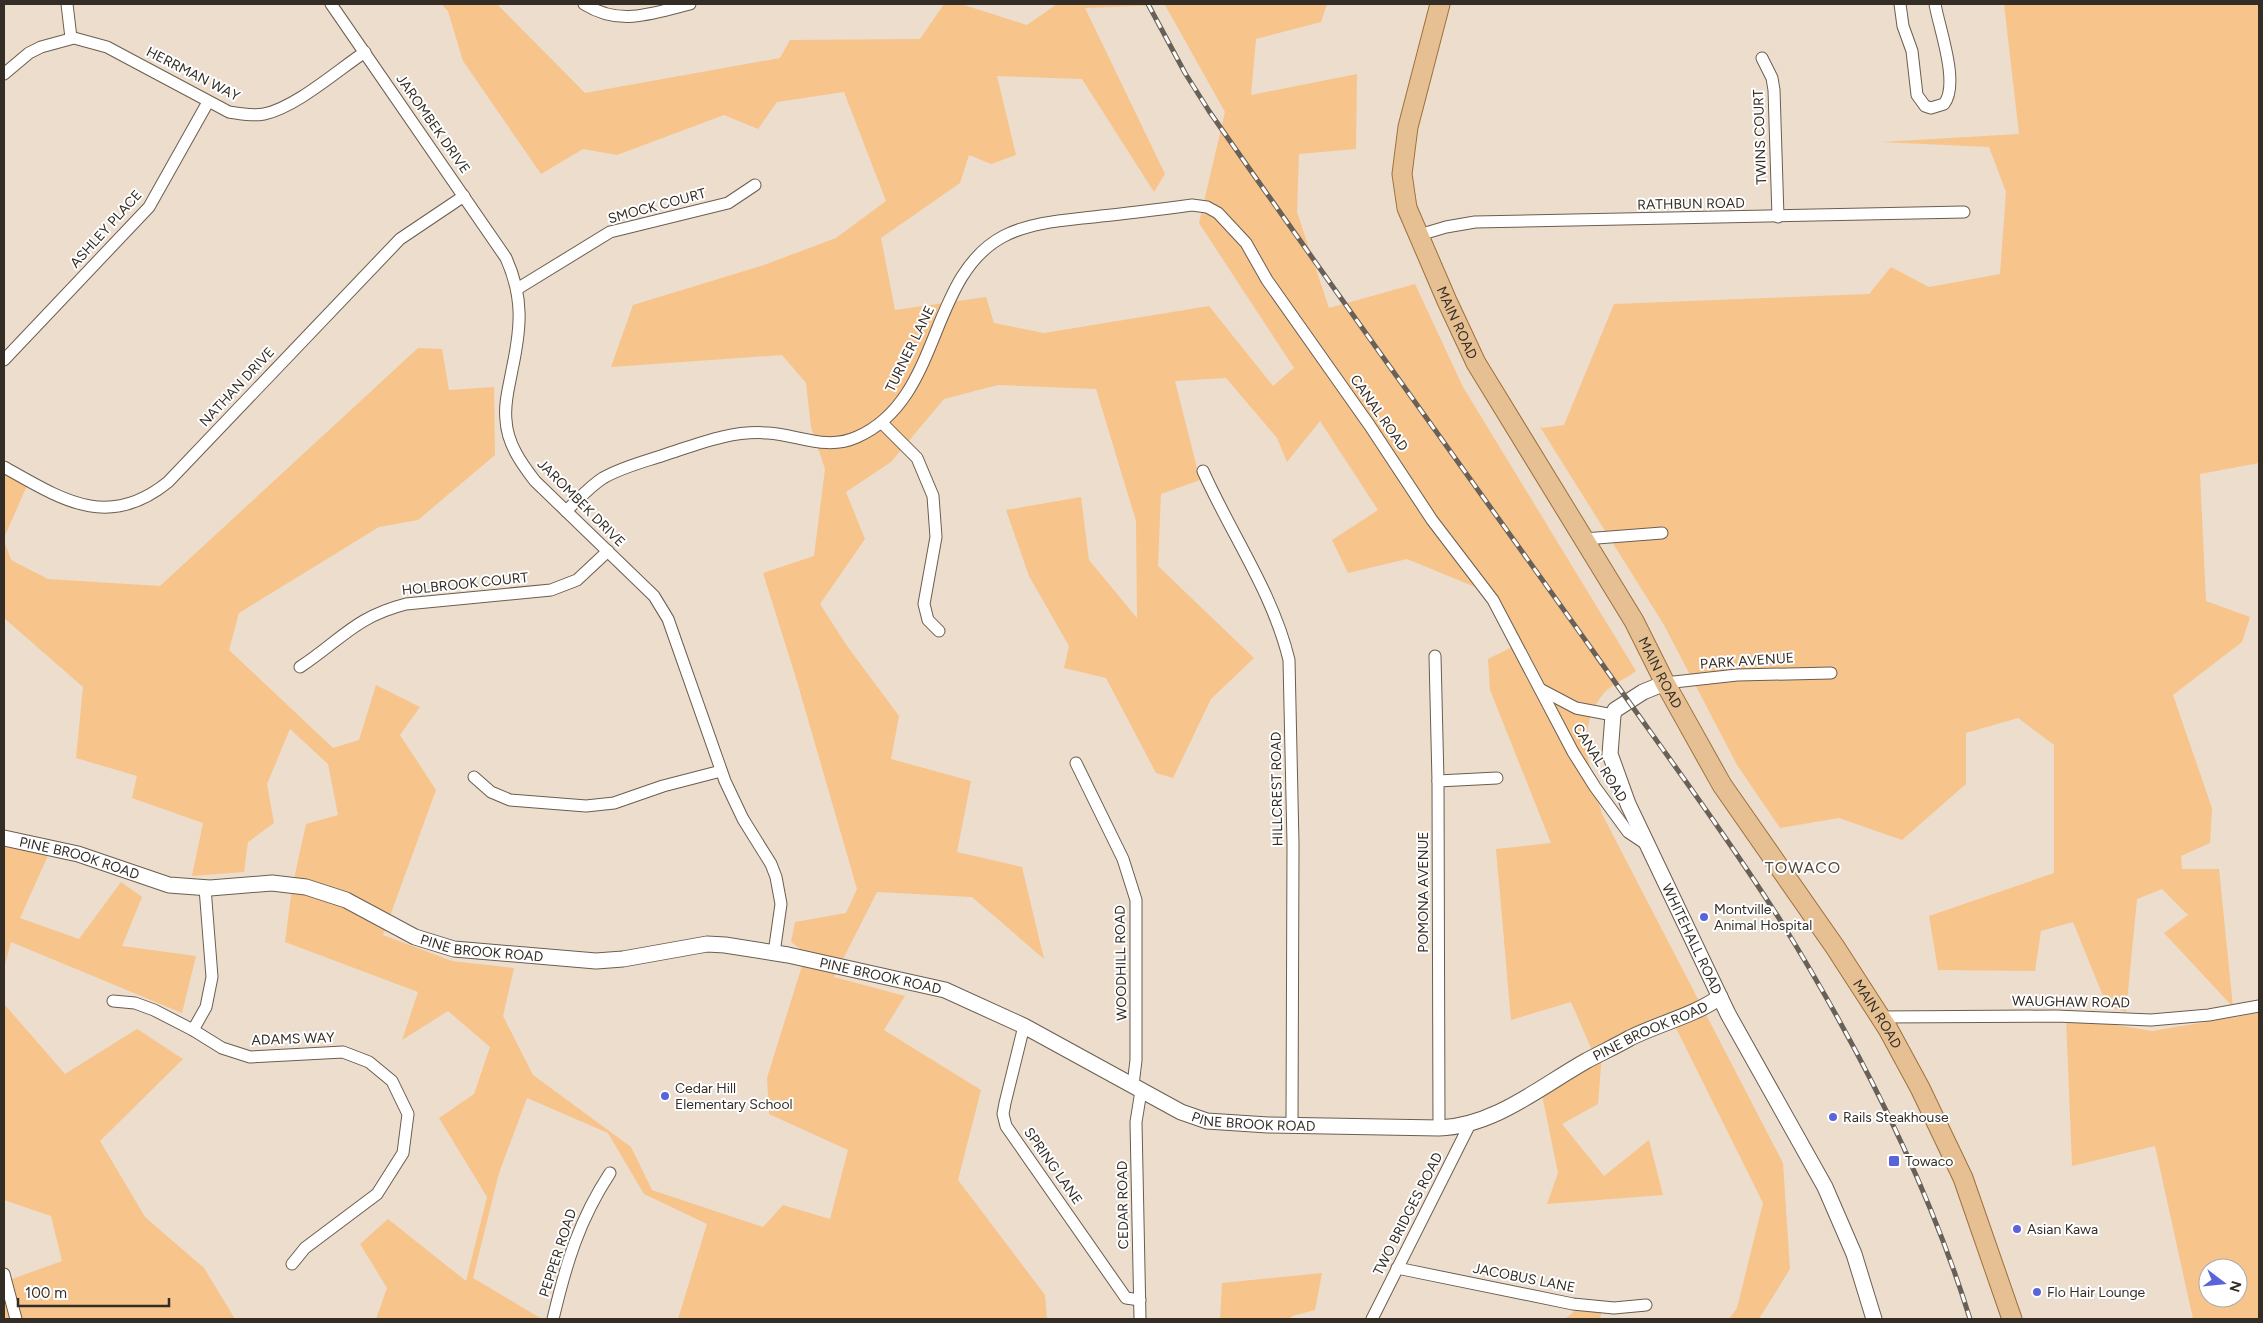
<svg xmlns="http://www.w3.org/2000/svg" width="2263" height="1323" viewBox="0 0 2263 1323" font-family="Figtree,sans-serif">
	<style>
		.green { fill: #f7c48b; fill-rule: evenodd }
		.lines { fill: none; stroke-linecap: round; stroke-linejoin: round }
		.minor-casing { stroke: #6b5e4f; stroke-width: 13 }
		.tertiary-casing { stroke: #6b5e4f; stroke-width: 17 }
		.primary-casing { stroke: #9d713d; stroke-width: 21 }
		.minor { stroke: #fff; stroke-width: 11 }
		.tertiary { stroke: #fff; stroke-width: 15 }
		.primary { stroke: #e6c092; stroke-width: 19 }
		.rail-casing { stroke: #696057; stroke-width: 5 }
		.rail { stroke: #fff; stroke-width: 3; stroke-dasharray: 9; stroke-linecap: butt }
		.poi-dot { fill: #5b63db; stroke: #fff; stroke-width: 2 }
		.labels { text-anchor: middle; dominant-baseline: central; stroke-width: 4; stroke-linejoin: round; paint-order: stroke }
		.street-label { font-size: 14px; fill: #332d26; stroke: #fff }
		.poi-label { font-size: 14px; fill: #332d26; stroke: #fff; text-anchor: start }
		.quarter-label { font-size: 16px; letter-spacing: 1px; fill: #55483a; stroke: #fff }
	</style>
	<rect width="100%" height="100%" fill="#edddcd"/>
	<g class="green">
		<path d="M441 4H497L585 93 780 58 790 40 920 39 944 4H961L1027 25 1057 4H1327L1321 22 1256 39 1251 95 1357 74 1356 149 1299 154 1297 212 1329 308 1415 284 1463 387 1636 671C1627 678 1612 684 1604 693 1573 730 1591 773 1602 814L1783 1163 1790 1269 1759 1319H1729L1737 1308 1763 1203 1671 1018 1602 1053 1598 1104 1562 1124 1604 1176 1649 1140 1663 1195 1547 1204 1558 1173 1541 1090 1595 1057 1571 1002 1511 1020 1496 849 1551 843 1490 690 1488 659 1516 645 1485 591 1407 559 1348 573 1332 540 1378 510 1320 421 1287 462 1277 438 1226 378 1175 381 1200 480 1161 494 1158 566 1254 658 1211 699 1173 778 1156 773 1106 678 1064 668 1069 646 1029 576 1006 510 1081 497 1089 560 1137 618 1136 521 1096 389 998 385 944 399 891 462 846 492 865 539 820 604 847 646 899 716 891 759 971 781 957 852 1022 867 1044 959 972 897 877 892 834 977 905 996 884 1030 981 1090 958 1180 1045 1295 1047 1319H678L707 1224 644 1194 608 1133 527 1098 499 1173 473 1278 542 1319H376L387 1288 360 1244 388 1219 466 1281 487 1197 439 1118 474 1094 490 1047 448 1011 402 1040 418 992 285 942 292 888 306 824 338 815 328 764 290 729 267 784 274 823 248 842 244 872 192 876 203 823 132 798 137 776 76 758 83 687 4 618V540L11 560 48 579 160 586 418 348 442 349 449 390 494 387 495 455 418 520 379 527 239 613 229 650 333 748 359 740 376 685 420 707 400 735 436 790 383 935 452 961 514 968 503 1016 533 1075 631 1147 652 1190 763 1227 783 1205 830 1219 848 1150 769 1114 767 1078 806 953 791 942 795 922 846 913 857 889 796 678 763 573 814 556 825 469 811 427 806 383 782 355 611 367 633 305 764 265 836 238 886 201 844 92 777 102 758 129 724 115 617 155 583 149 541 174 463 61 448 11ZM1165 5 1225 112 1199 223 1294 368 1273 386 1209 306 1044 333 994 323 986 297 895 310 881 238 960 183 969 155 991 164 1016 155 997 76 1082 79 1154 192 1165 174 1085 8Z"/>
		<polygon points="2004,4 2259,4 2259,463 2200,474 2206,601 2250,617 2242,642 2173,695 2212,808 2210,843 2181,856 2182,869 2219,869 2233,1007 2164,933 2188,915 2162,889 2137,899 2126,1012 2107,1006 2073,922 2041,931 2035,971 1938,970 1929,916 2054,873 2054,745 2018,718 1966,733 1966,784 1902,840 1839,818 1780,828 1737,765 1664,625 1540,427 1543,428 1564,425 1614,304 1869,294 1891,267 1929,287 2000,274 2006,192 1989,147 1881,142 2019,134"/>
		<polygon points="4,470 29,481 4,538"/>
		<polygon points="4,840 50,851 20,918 79,939 121,882 142,897 122,946 196,956 182,1013 11,942 4,968"/>
		<polygon points="4,1004 65,1074 137,1029 183,1059 100,1141 145,1217 204,1268 235,1319 4,1319 4,1282 62,1261 51,1216 4,1200"/>
		<path d="M2259 1013V1319H2193L2155 1146 2072 1166 2066 1017 2152 1031ZM2208 1268H2238V1298H2208Z"/>
		<polygon points="1322,1273 1315,1310 1292,1316 1290,1319 1220,1319 1222,1283"/>
		<polygon points="1576,1310 1602,1311 1600,1319 1565,1319"/>
	</g>
	<g class="lines">
		<defs>
			<g id="minor">
				<polyline points="67,4 71,38"/>
				<path d="M331 4 506 258C524 298 521 328 512 370 509 387 504 403 506 420 507 443 521 463 535 481L654 596 668 619 725 781 743 819 771 864 776 877 781 904 774 953"/>
				<path d="M584 4C621 27 652 13 690 4"/>
				<path d="M1900 4 1903 26 1912 51 1917 95 1925 106 1931 108 1944 104C1960 84 1939 28 1935 4"/>
				<polyline points="1762,58 1772,78 1774,90 1778,217"/>
				<path d="M4 74 29 53 41 47 74 38 107 47 229 112C241 114 252 116 264 114 295 108 338 70 365 52"/>
				<polyline points="1419,235 1446,227 1475,222 1964,212"/>
				<polyline points="517,289 610,232 728,203 755,185"/>
				<polyline points="4,360 149,207 208,102"/>
				<polyline points="882,423 917,458 933,496 936,537 924,604 928,620 939,631"/>
				<path d="M4 467C61 499 108 531 168 482L400 239 464 196"/>
				<path d="M1203 471C1231 534 1273 593 1289 660L1293 844 1292 1124"/>
				<path d="M566 511C578 500 589 487 603 478 622 467 643 462 664 455 698 444 731 430 768 433 799 435 826 451 857 437 943 399 927 276 1004 236 1033 221 1070 220 1101 216 1132 213 1162 209 1192 205L1207 207 1218 213 1246 243 1267 280 1370 426 1432 520 1493 600 1573 752 1595 787 1628 832 1646 844"/>
				<polyline points="1584,539 1662,533"/>
				<polyline points="1435,656 1438,781 1439,1128"/>
				<path d="M300 667C341 640 355 617 406 604L551 590 577 580 608 551"/>
				<polyline points="1665,683 1737,675 1831,673"/>
				<polyline points="1540,689 1576,708 1613,715"/>
				<polyline points="1076,763 1123,859 1136,900 1136,1060 1133,1085"/>
				<polyline points="474,777 491,792 510,800 586,806 614,803 663,786 721,771"/>
				<polyline points="1438,781 1497,778"/>
				<polyline points="113,1001 135,1003 154,1010 193,1030 222,1048 250,1057 343,1052 369,1062 392,1081 408,1114 403,1153 377,1194 305,1248 292,1264"/>
				<polyline points="1880,1017 2056,1016 2151,1020 2209,1015 2259,1006"/>
				<polyline points="1024,1026 1005,1103 1003,1114 1006,1126 1126,1298 1140,1300"/>
				<polyline points="193,1030 206,1007 212,977 205,888"/>
				<polyline points="1397,1268 1573,1304 1614,1308 1646,1305"/>
				<polyline points="4,1274 16,1319"/>
				<path d="M553 1319C566 1264 579 1220 610 1173"/>
				<polyline points="1140,1319 1136,1122 1141,1091"/>
				<polyline points="1372,1319 1471,1122"/>
			</g>
			<g id="tertiary">
				<path id="s1" d="M1665 683 1643 692 1615 710 1613 715 1610 754 1628 804 1728 1014 1825 1187 1854 1254 1874 1319"/>
				<path id="s2" d="M4 838 78 854 169 885 210 888 272 883 306 887 346 900 415 937 454 949 596 961 623 959 707 944 725 945 788 955 945 990 1024 1026 1181 1112 1207 1121 1268 1125 1439 1128C1494 1126 1540 1087 1586 1061 1601 1053 1616 1046 1630 1038 1660 1023 1693 1016 1720 997"/>
			</g>
			<g id="primary">
				<path id="s3" d="M1440 4 1408 127 1402 174 1407 208 1447 301 1476 363 1634 621 1665 683 1722 785 1835 947 1888 1029 1920 1088 1963 1178 2012 1319"/>
			</g>
		</defs>
		<use href="#minor" class="minor-casing"/>
		<use href="#tertiary" class="tertiary-casing"/>
		<use href="#primary" class="primary-casing"/>
		<use href="#minor" class="minor"/>
		<use href="#tertiary" class="tertiary"/>
		<use href="#primary" class="primary"/>
		<defs>
			<path id="rail" d="M1148 4 1185 73 1209 111C1335 292 1465 471 1593 651 1656 741 1723 830 1782 923 1858 1046 1927 1180 1970 1319"/>
		</defs>
		<use href="#rail" class="rail-casing"/>
		<use href="#rail" class="rail"/>
	</g>
	<g class="poi-dot">
		<circle cx="1704" cy="917" r="5"/>
		<circle cx="665" cy="1096" r="5"/>
		<circle cx="1833" cy="1117" r="5"/>
		<rect x="1888" y="1155" width="12" height="12" rx="2.5"/>
		<circle cx="2017" cy="1229" r="5"/>
		<circle cx="2037" cy="1292" r="5"/>
	</g>
	<g class="labels">
		<g class="street-label">
			<text transform="translate(193 74) rotate(27)">HERRMAN WAY</text>
			<text transform="translate(433 124) rotate(55)">JAROMBEK DRIVE</text>
			<text transform="translate(1760 137) rotate(-92)">TWINS COURT</text>
			<text transform="translate(1691 204) rotate(-1)">RATHBUN ROAD</text>
			<text transform="translate(657 206) rotate(-15)">SMOCK COURT</text>
			<text transform="translate(106 229) rotate(-48)">ASHLEY PLACE</text>
			<text stroke="none"><textPath href="#s3" startOffset="334">MAIN ROAD</textPath></text>
			<text transform="translate(910 349) rotate(-64)">TURNER LANE</text>
			<text transform="translate(237 387) rotate(-47)">NATHAN DRIVE</text>
			<text transform="translate(1379 413) rotate(55)">CANAL ROAD</text>
			<text transform="translate(581 503) rotate(45)">JAROMBEK DRIVE</text>
			<text transform="translate(465 584) rotate(-6)">HOLBROOK COURT</text>
			<text transform="translate(1747 661) rotate(-4)">PARK AVENUE</text>
			<text stroke="none"><textPath href="#s3" startOffset="739">MAIN ROAD</textPath></text>
			<text transform="translate(1600 763) rotate(58)">CANAL ROAD</text>
			<text transform="translate(1277 789) rotate(-91)">HILLCREST ROAD</text>
			<text stroke="none"><textPath href="#s2" startOffset="78">PINE BROOK ROAD</textPath></text>
			<text transform="translate(1423 892) rotate(-90)">POMONA AVENUE</text>
			<text stroke="none"><textPath href="#s1" startOffset="304">WHITEHALL ROAD</textPath></text>
			<text stroke="none"><textPath href="#s2" startOffset="498">PINE BROOK ROAD</textPath></text>
			<text transform="translate(1121 963) rotate(-91)">WOODHILL ROAD</text>
			<text stroke="none"><textPath href="#s2" startOffset="902">PINE BROOK ROAD</textPath></text>
			<text transform="translate(2071 1002) rotate(1)">WAUGHAW ROAD</text>
			<text stroke="none"><textPath href="#s3" startOffset="1144">MAIN ROAD</textPath></text>
			<text stroke="none"><textPath href="#s2" startOffset="1728">PINE BROOK ROAD</textPath></text>
			<text transform="translate(293 1039) rotate(-2)">ADAMS WAY</text>
			<text stroke="none"><textPath href="#s2" startOffset="1308">PINE BROOK ROAD</textPath></text>
			<text transform="translate(1053 1166) rotate(55)">SPRING LANE</text>
			<text transform="translate(1123 1205) rotate(-91)">CEDAR ROAD</text>
			<text transform="translate(1408 1214) rotate(-63)">TWO BRIDGES ROAD</text>
			<text transform="translate(558 1253) rotate(-72)">PEPPER ROAD</text>
			<text transform="translate(1524 1278) rotate(11)">JACOBUS LANE</text>
		</g>
		<g class="poi-label">
			<text x="1714" y="909">Montville<tspan x="1714" dy="16">Animal Hospital</tspan></text>
			<text x="675" y="1088">Cedar Hill<tspan x="675" dy="16">Elementary School</tspan></text>
			<text x="1843" y="1117">Rails Steakhouse</text>
			<text x="1905" y="1161">Towaco</text>
			<text x="2027" y="1229">Asian Kawa</text>
			<text x="2047" y="1292">Flo Hair Lounge</text>
		</g>
		<g class="quarter-label">
			<text x="1803" y="867">TOWACO</text>
		</g>
	</g>
	<rect width="2263" height="1323" fill="none" stroke="#332d26" stroke-width="10"/>
	<g transform="translate(2223 1283) rotate(106)"><circle r="24" fill="#ffffff" stroke="#adaba8"/>
	<path d="M0-4L9 19L0 12L-9 19Z" fill="#5b63db"/>
	<text y="-8" font-size="14" font-weight="bold" text-anchor="middle" fill="#332d26">N</text>
	</g>
	<path d="M18 1298v8h151v-8" fill="none" stroke="#332d26" stroke-width="2.5"/>
	<text x="25" y="1298" font-size="15" fill="#332d26" stroke="#ffffff" stroke-width="4" paint-order="stroke">100 m</text>
</svg>
